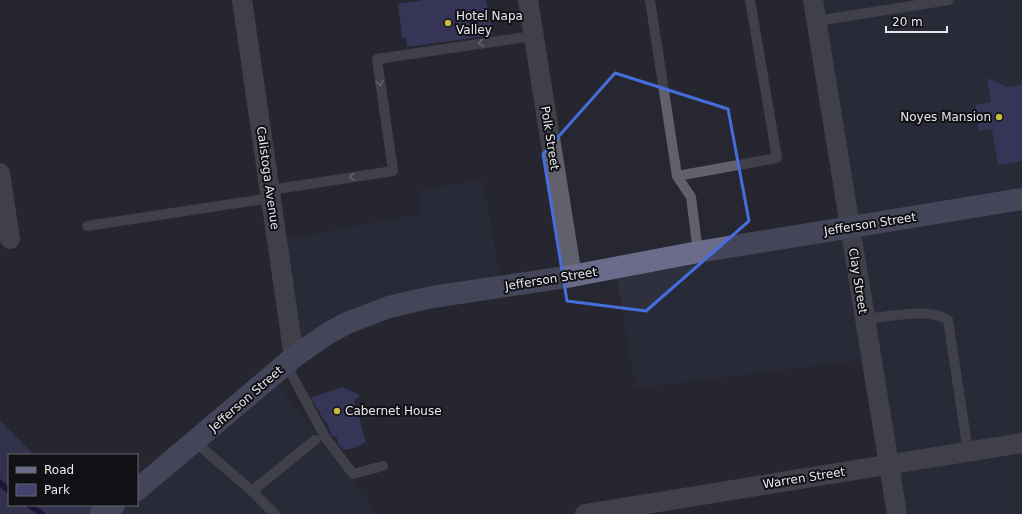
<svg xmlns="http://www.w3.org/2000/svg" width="1022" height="514" viewBox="0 0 1022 514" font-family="'DejaVu Sans',sans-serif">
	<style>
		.built { fill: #2e2f3f }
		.green { fill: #42416f }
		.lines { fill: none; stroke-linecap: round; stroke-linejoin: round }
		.stream { stroke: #11023e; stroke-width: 6 }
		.building { fill: #494686 }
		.lane { stroke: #60616c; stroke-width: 10 }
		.street { stroke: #60616c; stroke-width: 20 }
		.secondary { stroke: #6b6c8b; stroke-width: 22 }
		.oneway { stroke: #aaabb4 }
		.marked { fill: none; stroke: #456ddc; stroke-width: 3; stroke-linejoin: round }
		.poi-dot { fill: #c9bb3b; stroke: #101015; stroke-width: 1.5 }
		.labels { text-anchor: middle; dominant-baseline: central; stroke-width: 4; stroke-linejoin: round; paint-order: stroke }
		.poi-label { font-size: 12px; fill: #e7e7ee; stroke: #101015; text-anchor: start }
		.street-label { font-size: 12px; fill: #e7e7ee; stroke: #101015 }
	</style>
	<rect width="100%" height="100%" fill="#272731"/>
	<g class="built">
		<polygon points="813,0 1022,0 1022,514 897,514 871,359 636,388 615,268 849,227"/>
		<polygon points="483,180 501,287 432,297 294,357 278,241 420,214 419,190"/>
		<polygon points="271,376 378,514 103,514 116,505 137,505 137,490"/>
	</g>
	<polygon class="green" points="0,421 34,455 9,455 9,505 116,505 102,514 0,514"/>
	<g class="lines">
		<g class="stream">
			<polyline points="0,483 9,491"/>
			<polyline points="29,505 42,514"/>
		</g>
	</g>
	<g class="building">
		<polygon points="423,0 486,0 493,35 407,47 406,37 402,37 398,4"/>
		<polygon points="987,78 1007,87 1022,85 1022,161 998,165 992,129 979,131 975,105 991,102"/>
		<polygon points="342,387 360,395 354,401 366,442 354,448 343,450 338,443 336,436 334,437 331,434 327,422 325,422 311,398"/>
	</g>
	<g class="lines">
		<g class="lane">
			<polyline points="650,0 677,176 691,197 698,252"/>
			<polyline points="816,21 949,0"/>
			<polyline points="677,176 777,158 750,0"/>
			<polyline points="270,190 393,171 377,59 533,36"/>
			<polyline points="87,226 271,198"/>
			<path d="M864 319C887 317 929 307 948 320L968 452"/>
			<polyline points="286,364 325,437 353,474 383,466"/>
			<polyline points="195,442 252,491 315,440"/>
			<polyline points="252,491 275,514"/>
		</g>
		<g class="street">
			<polyline points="242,0 294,357"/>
			<polyline points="528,0 572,276"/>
			<polyline points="813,0 897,514"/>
			<polyline points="0,173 10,239"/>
			<polyline points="585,514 1022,443"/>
		</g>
		<g class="secondary">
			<polyline points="137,490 294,357 327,334 347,323 389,307 432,297 572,276 698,252 1022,199"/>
			<polyline points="101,514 114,505"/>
		</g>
	</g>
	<defs><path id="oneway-chevron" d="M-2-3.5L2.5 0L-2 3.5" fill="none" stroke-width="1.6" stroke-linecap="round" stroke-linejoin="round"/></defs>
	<g class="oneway">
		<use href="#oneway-chevron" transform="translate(481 43) rotate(172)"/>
		<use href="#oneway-chevron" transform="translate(380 83) rotate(82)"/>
		<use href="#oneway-chevron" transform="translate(352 177) rotate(171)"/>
	</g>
	<path d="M0 0H1022V514H0ZM615 73 728 109 749 221 646 311 567 301 543 154Z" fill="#272731" fill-opacity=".55" fill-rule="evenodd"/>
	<path class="marked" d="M615 73 728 109 749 221 646 311 567 301 543 154Z"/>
	<g class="poi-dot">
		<circle cx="448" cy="23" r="4"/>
		<circle cx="999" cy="117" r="4"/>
		<circle cx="337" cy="411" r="4"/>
	</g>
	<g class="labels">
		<g class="poi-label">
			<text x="456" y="16">Hotel Napa<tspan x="456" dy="14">Valley</tspan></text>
			<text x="991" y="117" text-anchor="end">Noyes Mansion</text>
			<text x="345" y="411">Cabernet House</text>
		</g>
		<g class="street-label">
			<text transform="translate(550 138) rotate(81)">Polk Street</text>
			<text transform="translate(268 178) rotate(82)">Calistoga Avenue</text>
			<text transform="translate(870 224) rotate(-9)">Jefferson Street</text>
			<text transform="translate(551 279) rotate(-9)">Jefferson Street</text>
			<text transform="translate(858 281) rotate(81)">Clay Street</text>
			<text transform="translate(246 399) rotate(-41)">Jefferson Street</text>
			<text transform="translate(804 478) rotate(-9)">Warren Street</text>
		</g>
	</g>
	<rect x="8" y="454" width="130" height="52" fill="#101015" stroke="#66666c"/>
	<rect x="16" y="467" width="20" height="6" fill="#6b6c8b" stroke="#66666c"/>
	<text x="44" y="474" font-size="12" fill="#e7e7ee">Road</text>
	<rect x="16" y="484" width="20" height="12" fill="#42416f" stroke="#66666c"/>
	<text x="44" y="494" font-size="12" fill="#e7e7ee">Park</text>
	<path d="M886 26v6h61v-6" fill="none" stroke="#e7e7ee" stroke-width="2"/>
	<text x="892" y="26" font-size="12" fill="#e7e7ee" stroke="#101015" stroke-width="3" paint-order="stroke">20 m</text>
</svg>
